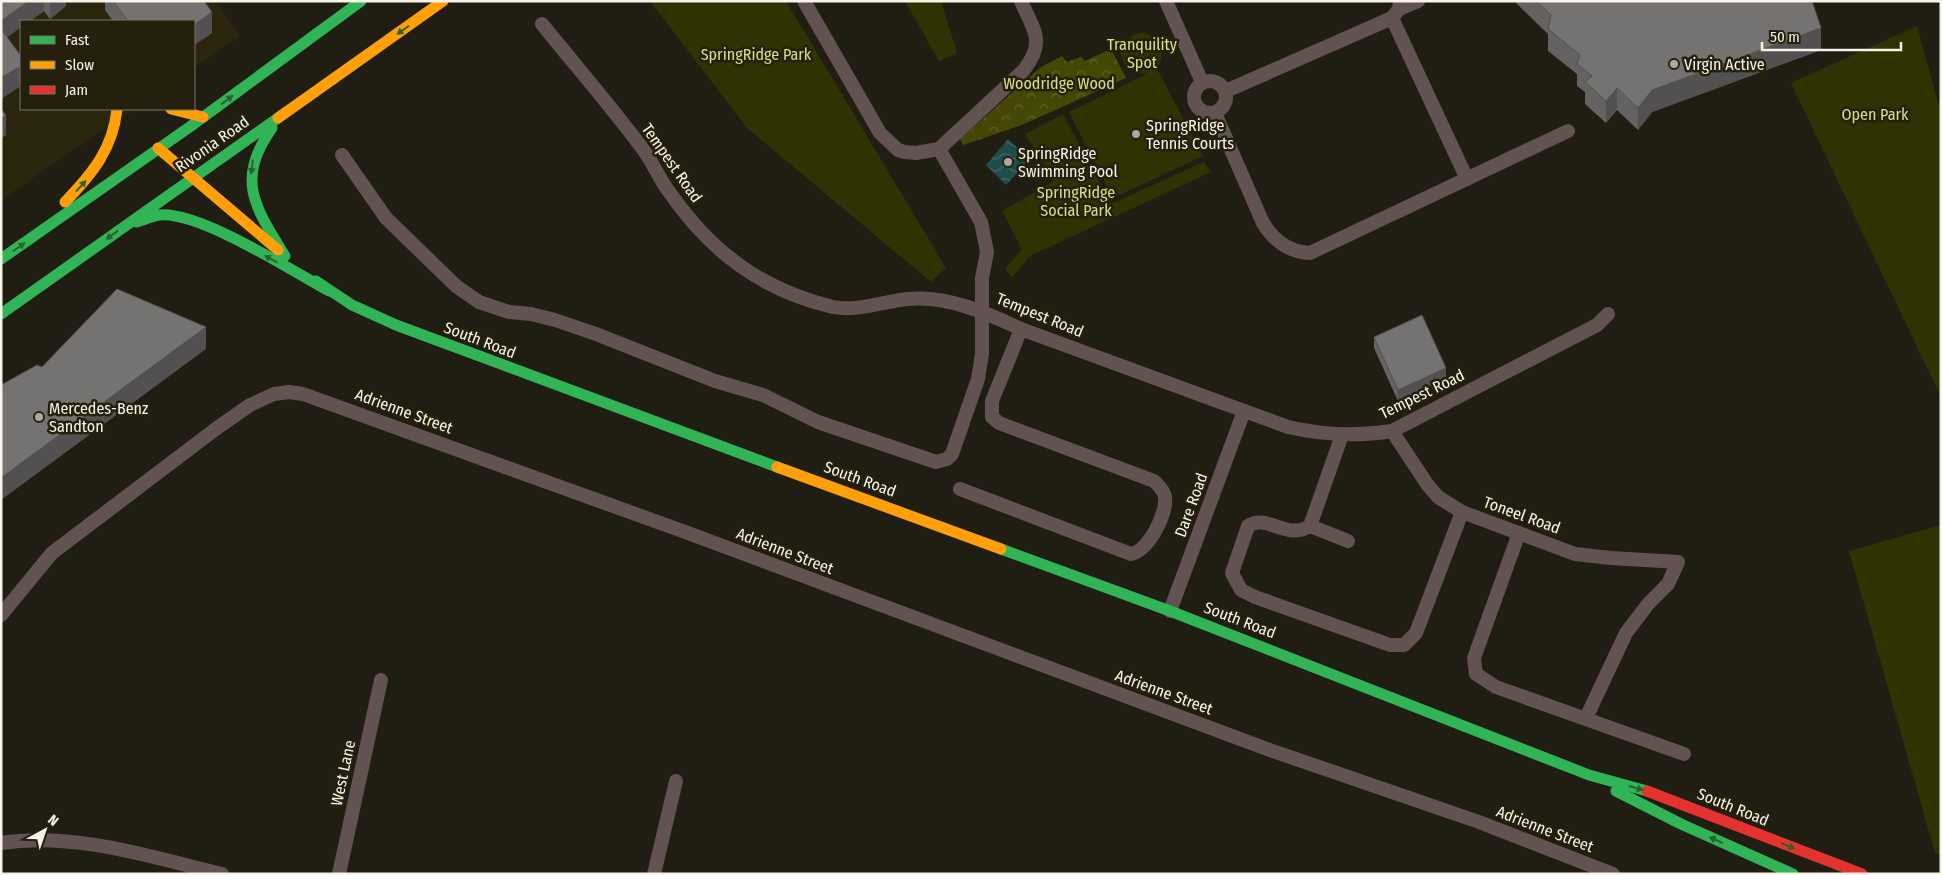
<svg xmlns="http://www.w3.org/2000/svg" width="1942" height="875" viewBox="0 0 1942 875" font-family="'Fira Sans Condensed',sans-serif">
	<style>
		.built { fill: #2b250d }
		.forest { fill: url(#forest-crowns) }
		.park { fill: #303203 }
		.water { fill: url(#water-waves) }
		.lines { fill: none; stroke-linecap: round; stroke-linejoin: round }
		.street { stroke: #625352; stroke-width: 14 }
		.fast { stroke: #30b455; stroke-width: 11 }
		.slow { stroke: #ff9f0a; stroke-width: 11 }
		.jam { stroke: #e5322d; stroke-width: 11 }
		.wall { fill: #656262 }
		.shaded-wall { fill: #525050 }
		.building { fill: #757272; stroke: #525050 }
		.oneway { fill: #2a632e }
		.poi-dot { fill: #aca99e; stroke: #25200e; stroke-width: 2 }
		.labels { text-anchor: middle; dominant-baseline: central; stroke-width: 5; stroke-linejoin: round; paint-order: stroke }
		.park-label { font-size: 16px; fill: #d7e181; stroke: #25200e }
		.poi-label { font-size: 16px; fill: #f8f4e9; stroke: #25200e; text-anchor: start }
		.street-label { font-size: 16px; fill: #f8f4e9; stroke: #25200e }
	</style>
	<defs>
		<pattern id="forest-crowns" width="20" height="18" patternUnits="userSpaceOnUse" patternTransform="scale(1.25)"><rect width="20" height="18" fill="#454805"/><path d="M2 6a3 3 0 1 1 6 0M12 15a3 3 0 1 1 6 0" fill="none" stroke="#616329"/></pattern>
		<pattern id="water-waves" width="16" height="10" patternUnits="userSpaceOnUse" patternTransform="scale(1.25)"><rect width="16" height="10" fill="#1e4d4c"/><path d="M0 5q4-4 8 0t8 0" fill="none" stroke="#3f6766"/></pattern>
	</defs>
	<rect width="100%" height="100%" fill="#201d13"/>
	<polygon class="built" points="1,1 216,1 240,36 194,68 194,21 21,21 21,109 134,109 1,200"/>
	<polygon class="forest" points="1111,49 1126,78 1022,125 963,145 960,139 1041,67 1062,56 1067,62 1081,57 1085,61"/>
	<g class="park">
		<polygon points="650,1 786,1 946,268 931,282 747,128"/>
		<polygon points="905,1 941,1 957,53 939,61"/>
		<polygon points="1917,26 1941,113 1941,397 1791,83"/>
		<path d="M1144 32C1161 40 1167 53 1157 69L1203 156 1113 198 1069 112 1147 74C1129 71 1126 73 1120 52L1132 35Z"/>
		<polygon points="1063,114 1111,204 1204,162 1211,172 1030,256 1012,277 1005,269 1022,249 1002,211 1054,181 1025,134"/>
		<polygon points="1941,525 1941,855 1935,853 1849,551"/>
	</g>
	<polygon class="water" points="1008,139 1030,159 1006,185 986,165"/>
	<g class="lines">
		<g class="street">
			<path d="M804 1 880 133 898 150 905 152 916 153 939 149 1024 70C1046 41 1034 31 1021 1"/>
			<polyline points="1166,1 1202,82"/>
			<polyline points="1400,1 1399,9 1392,18 1467,179"/>
			<polyline points="1399,9 1418,1"/>
			<path d="M542 24C575 65 610 105 642 148 653 162 659 179 670 193 712 253 762 290 833 307 857 312 885 301 908 299 947 295 987 313 1021 329L1288 427C1323 435 1356 437 1392 431L1597 325 1608 314"/>
			<circle cx="1210" cy="97" r="16"/>
			<polyline points="1226,91 1392,18"/>
			<path d="M1215 113 1263 223C1274 241 1289 252 1310 253L1568 131"/>
			<polyline points="342,155 386,218 456,286 479,302 509,312 531,314 555,320 596,334 715,381 763,395 818,422 936,462 947,459 952,454 978,379 982,354 982,278 987,252 981,222 939,149"/>
			<polyline points="1392,431 1427,484 1438,497 1462,512 1575,554 1611,558 1678,562 1668,584 1648,604 1626,633 1586,718"/>
			<path d="M1342 435 1310 526C1287 541 1267 513 1248 526L1232 573 1241 590 1255 597 1390 645H1404L1416 633 1462 512"/>
			<path d="M960 489 1131 554C1149 550 1167 514 1165 497 1164 490 1158 485 1154 481L999 423 992 417V401L1021 329"/>
			<polyline points="1310,526 1348,541"/>
			<polyline points="1519,533 1474,658 1476,674 1496,687 1684,754"/>
			<polyline points="1170,611 1244,411"/>
			<polyline points="1,615 52,553 217,428 250,405 274,394 289,392 303,394 688,533 1267,749 1479,822 1613,874"/>
			<path d="M1 843C75 832 151 857 222 874"/>
			<polyline points="339,874 381,680"/>
			<polyline points="654,874 676,781"/>
		</g>
		<g class="fast">
			<path d="M272 128C235 180 255 207 285 256"/>
			<path d="M137 222C144 220 152 216 159 215 200 211 290 270 329 291"/>
			<polyline points="1,259 191,126 361,1"/>
			<polyline points="316,281 352,305 396,325 777,467"/>
			<polyline points="1,314 278,118"/>
			<polyline points="1001,549 1170,611 1589,775 1647,791"/>
			<polyline points="1616,791 1681,824 1793,874"/>
		</g>
		<g class="slow">
			<polyline points="171,109 203,117"/>
			<polyline points="278,118 443,1"/>
			<polyline points="158,148 278,250"/>
			<path d="M65 202C92 174 113 149 117 109"/>
			<polyline points="777,467 1001,549"/>
		</g>
		<polyline class="jam" points="1647,791 1862,874"/>
	</g>
	<g class="wall">
		<polygon points="1,1 66,1 66,6 50,19 44,11 7,37"/>
		<polygon points="105,1 204,1 212,33 194,45 194,21 113,21 105,10"/>
		<polygon points="1515,1 1786,1 1821,50 1652,112 1638,130 1617,110 1606,123 1585,104 1585,92 1577,86 1577,74 1548,51 1548,34 1516,3"/>
		<polygon points="1374,337 1446,380 1398,401 1374,348"/>
	</g>
	<g class="shaded-wall">
		<polygon points="29,1 44,1 44,11 30,21 21,21 21,27 1,42 1,21"/>
		<polygon points="50,1 66,1 66,6 50,19"/>
		<polygon points="212,12 212,33 194,45 194,25"/>
		<polygon points="1821,28 1821,50 1652,112 1638,130 1638,108 1652,90"/>
		<polygon points="21,66 21,86 1,99 1,78"/>
		<polygon points="1617,88 1617,110 1606,123 1606,101"/>
		<polygon points="6,115 6,135 1,139 1,119"/>
		<polygon points="206,327 206,349 1,500 1,478"/>
		<polygon points="1446,368 1446,380 1398,401 1398,390"/>
	</g>
	<g class="building">
		<polygon points="1,1 29,1 1,21"/>
		<polygon points="113,1 204,1 212,12 194,25 194,21 128,21"/>
		<polygon points="1536,1 1786,1 1787,2 1790,1 1812,1 1821,28 1652,90 1638,108 1617,88 1606,101 1585,82 1592,76 1577,64 1580,55 1548,29 1551,15"/>
		<polygon points="1,29 21,56 21,66 1,78"/>
		<polygon points="1,109 6,115 1,119"/>
		<polygon points="117,289 206,327 1,478 1,385 37,365 42,367"/>
		<polygon points="1422,315 1446,368 1398,390 1374,337"/>
	</g>
	<defs><path id="oneway-solid" d="M-6-.8H1V-3.2L6.5 0L1 3.2V.8H-6Z" transform="scale(1.25)"/></defs>
	<g class="oneway">
		<use href="#oneway-solid" transform="translate(403 30) rotate(145)"/>
		<use href="#oneway-solid" transform="translate(227 100) rotate(-37)"/>
		<use href="#oneway-solid" transform="translate(252 167) rotate(97)"/>
		<use href="#oneway-solid" transform="translate(81 186) rotate(-48)"/>
		<use href="#oneway-solid" transform="translate(112 235) rotate(144)"/>
		<use href="#oneway-solid" transform="translate(19 247) rotate(-35)"/>
		<use href="#oneway-solid" transform="translate(271 259) rotate(-151)"/>
		<use href="#oneway-solid" transform="translate(1636 788) rotate(16)"/>
		<use href="#oneway-solid" transform="translate(1716 840) rotate(-156)"/>
		<use href="#oneway-solid" transform="translate(1788 846) rotate(22)"/>
	</g>
	<g class="poi-dot">
		<circle cx="1674" cy="64" r="5"/>
		<circle cx="1136" cy="134" r="5"/>
		<circle cx="1008" cy="162" r="5"/>
		<circle cx="39" cy="417" r="5"/>
	</g>
	<g class="labels">
		<g class="park-label">
			<text x="1142" y="44">Tranquility<tspan x="1142" dy="18">Spot</tspan></text>
			<text x="756" y="54">SpringRidge Park</text>
			<text x="1059" y="83">Woodridge Wood</text>
			<text x="1875" y="114">Open Park</text>
			<text x="1076" y="192">SpringRidge<tspan x="1076" dy="18">Social Park</tspan></text>
		</g>
		<g class="poi-label">
			<text x="1684" y="64">Virgin Active</text>
			<text x="1146" y="125">SpringRidge<tspan x="1146" dy="18">Tennis Courts</tspan></text>
			<text x="1018" y="153">SpringRidge<tspan x="1018" dy="18">Swimming Pool</tspan></text>
			<text x="49" y="408">Mercedes-Benz<tspan x="49" dy="18">Sandton</tspan></text>
		</g>
		<g class="street-label">
			<text transform="translate(212 144) rotate(-35)">Rivonia Road</text>
			<text transform="translate(672 163) rotate(55)">Tempest Road</text>
			<text transform="translate(1040 315) rotate(22)">Tempest Road</text>
			<text transform="translate(480 340) rotate(21)">South Road</text>
			<text transform="translate(1422 394) rotate(-26)">Tempest Road</text>
			<text transform="translate(404 411) rotate(20)">Adrienne Street</text>
			<text transform="translate(860 479) rotate(20)">South Road</text>
			<text transform="translate(1191 505) rotate(-70)">Dare Road</text>
			<text transform="translate(1522 515) rotate(20)">Toneel Road</text>
			<text transform="translate(785 551) rotate(21)">Adrienne Street</text>
			<text transform="translate(1240 620) rotate(21)">South Road</text>
			<text transform="translate(1164 692) rotate(20)">Adrienne Street</text>
			<text transform="translate(343 773) rotate(-78)">West Lane</text>
			<text transform="translate(1733 807) rotate(22)">South Road</text>
			<text transform="translate(1545 829) rotate(21)">Adrienne Street</text>
		</g>
	</g>
	<rect width="1942" height="875" fill="none" stroke="#f8f4e9" stroke-width="5"/>
	<rect x="20" y="20" width="175" height="90" fill="#25200e" stroke="#797566"/>
	<rect x="30" y="36" width="25" height="8" fill="#30b455" stroke="#797566"/>
	<text x="65" y="45" font-size="15" fill="#f8f4e9">Fast</text>
	<rect x="30" y="61" width="25" height="8" fill="#ff9f0a" stroke="#797566"/>
	<text x="65" y="70" font-size="15" fill="#f8f4e9">Slow</text>
	<rect x="30" y="86" width="25" height="8" fill="#e5322d" stroke="#797566"/>
	<text x="65" y="95" font-size="15" fill="#f8f4e9">Jam</text>
	<g transform="translate(45 830) rotate(40)" stroke="#25200e" stroke-width="4" paint-order="stroke">
	<path d="M0-4L9 19L0 12L-9 19Z" fill="#f8f4e9"/>
	<text y="-8" font-size="14" font-weight="bold" text-anchor="middle" fill="#f8f4e9">N</text>
	</g>
	<path d="M1762 42v8h139v-8" fill="none" stroke="#f8f4e9" stroke-width="2.5"/>
	<text x="1770" y="42" font-size="15" fill="#f8f4e9" stroke="#25200e" stroke-width="4" paint-order="stroke">50 m</text>
</svg>
